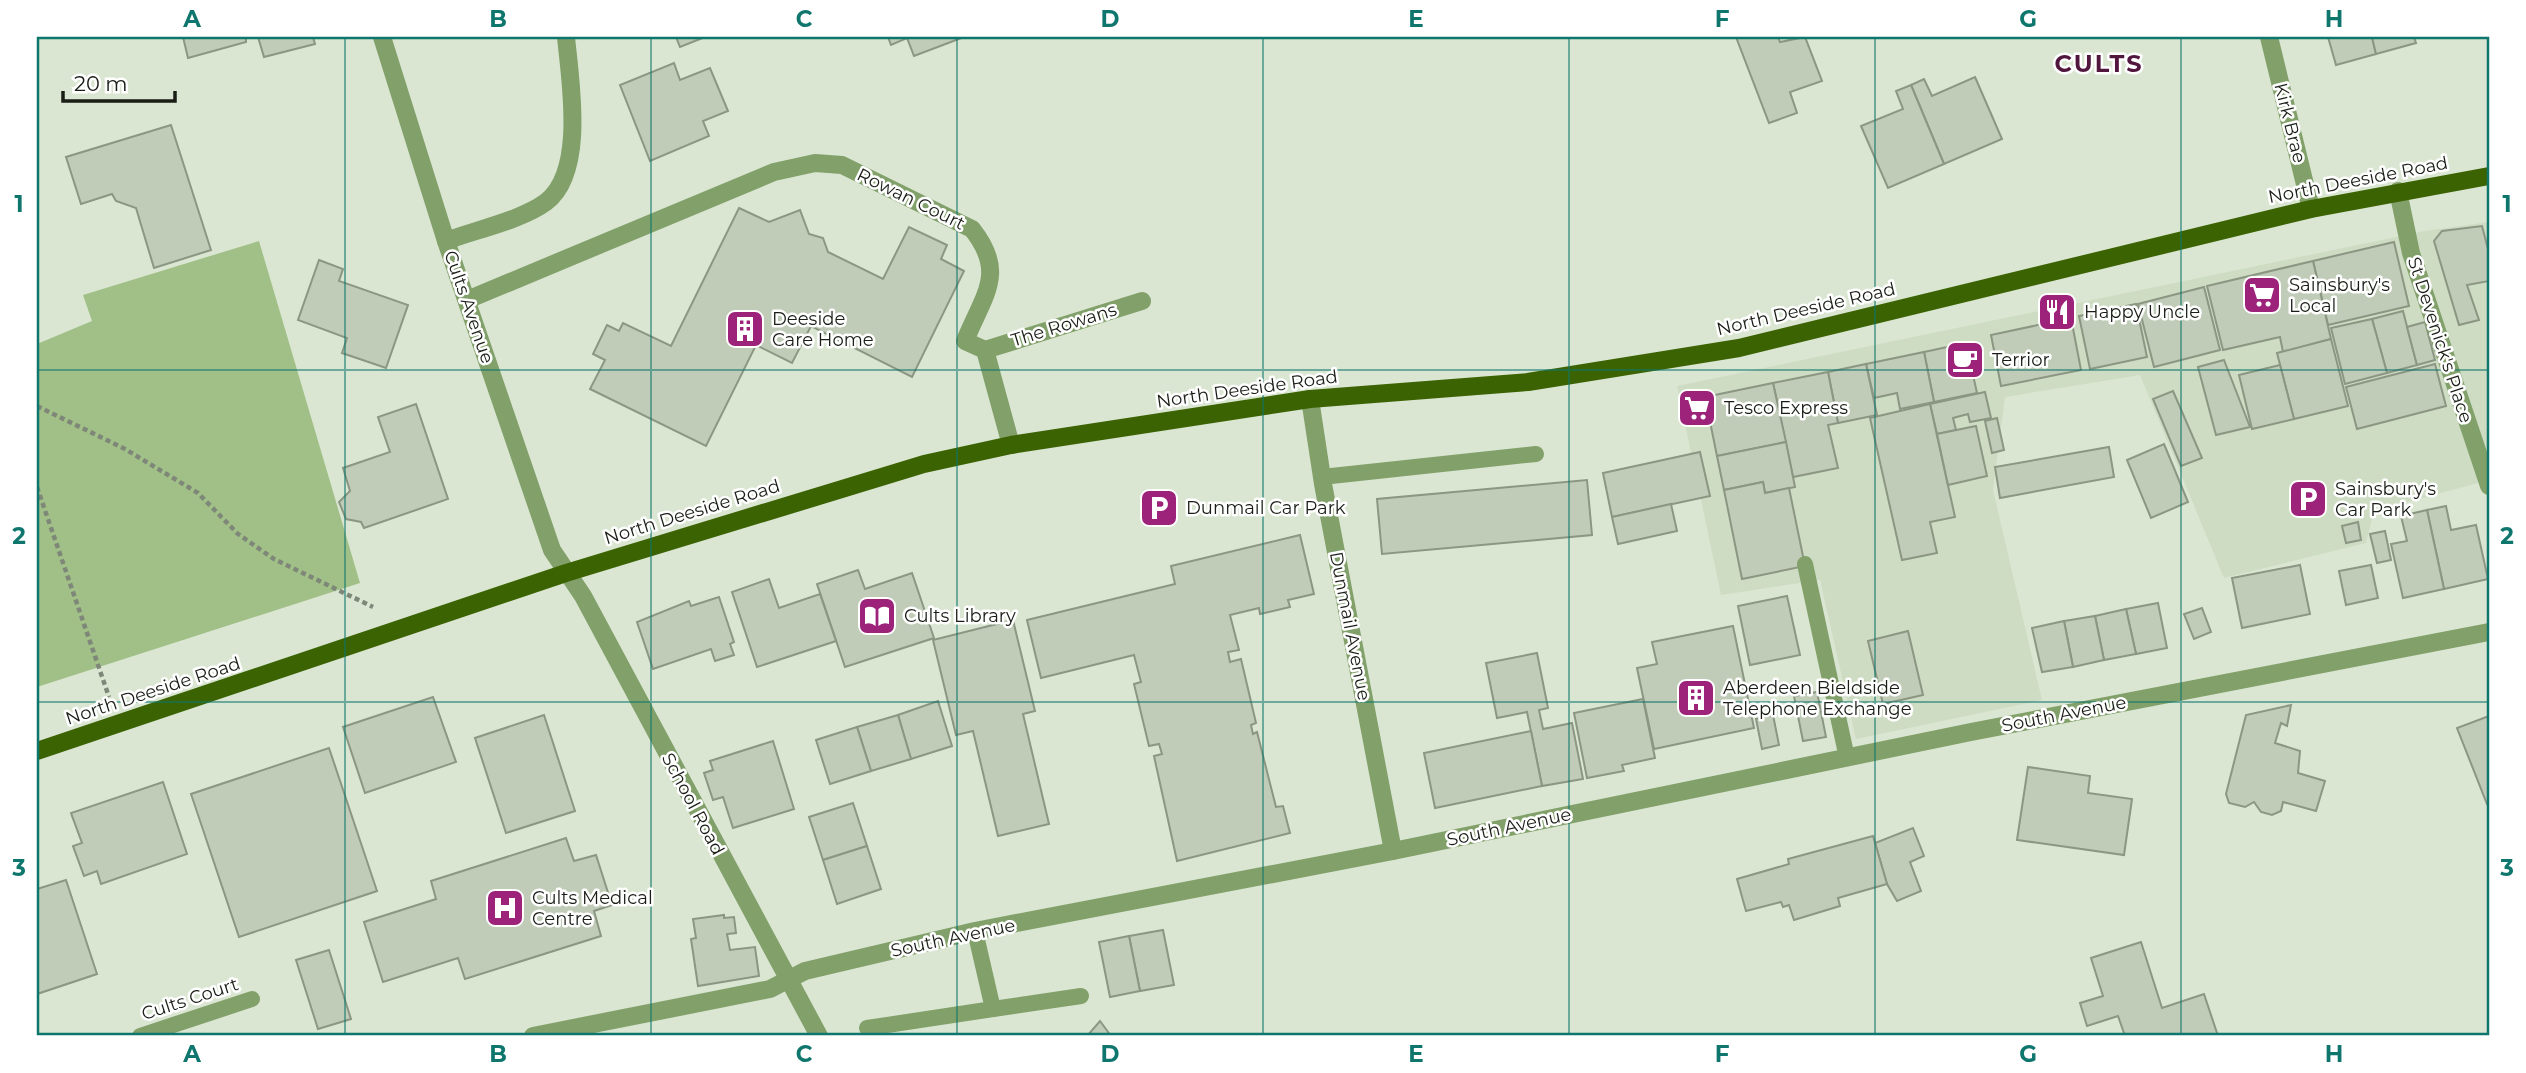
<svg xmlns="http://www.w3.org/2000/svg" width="2526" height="1073" viewBox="0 0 2526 1073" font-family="Montserrat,sans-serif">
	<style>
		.built { fill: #cddcc2 }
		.green { fill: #a1c087 }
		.building { fill: #c1ccb8; stroke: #8b9683; stroke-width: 2 }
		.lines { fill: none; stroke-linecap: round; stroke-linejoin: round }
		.path { stroke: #7f8779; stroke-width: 4.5; stroke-dasharray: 5 3.5; stroke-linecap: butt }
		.service { stroke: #82a06a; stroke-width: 16 }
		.minor { stroke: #82a06a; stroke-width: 18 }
		.tertiary { stroke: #82a06a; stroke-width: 18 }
		.primary { stroke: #3b6302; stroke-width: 18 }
		.grid { fill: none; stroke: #0f766e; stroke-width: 2; stroke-opacity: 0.55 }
		.labels { text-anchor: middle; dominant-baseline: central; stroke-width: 5; stroke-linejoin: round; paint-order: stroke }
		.street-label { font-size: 18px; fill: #191d16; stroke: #fff }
		.poi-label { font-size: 18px; fill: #191d16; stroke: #fff; text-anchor: start }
		.district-label { font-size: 24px; font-weight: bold; letter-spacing: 2px; fill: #50163e; stroke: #fff }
		.neatline { fill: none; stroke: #0f766e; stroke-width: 2.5 }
		.grid-label { font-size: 23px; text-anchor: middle; font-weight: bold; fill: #0f766e }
	</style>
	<rect width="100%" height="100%" fill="#dae6d2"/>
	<polygon class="built" points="2489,222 2489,480 2374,511 2366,543 2224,578 2140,375 2005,397 1993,490 2042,700 1856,739 1820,580 1721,595 1677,386 2425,231"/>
	<polygon class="green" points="259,241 360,583 37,687 37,344 92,321 83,295"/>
	<g class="building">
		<polygon points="183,37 250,37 246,38 246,42 188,58"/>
		<polygon points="258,37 313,37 315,44 264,57"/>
		<polygon points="676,37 705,37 680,47"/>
		<polygon points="888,37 964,37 914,56 907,38 891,45"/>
		<polygon points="1736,37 1778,37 1780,42 1805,37 1822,81 1790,92 1797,113 1769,123"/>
		<polygon points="2328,37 2372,37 2376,54 2336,65"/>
		<polygon points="2372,37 2414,37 2416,43 2376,54"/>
		<polygon points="674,63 680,80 710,68 728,111 703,121 709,136 650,161 620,85"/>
		<polygon points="1975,77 2002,139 1944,164 1911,85 1924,79 1932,96"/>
		<polygon points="1911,85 1944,164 1888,188 1861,126 1903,109 1896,91"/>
		<polygon points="171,125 211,250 154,268 136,208 116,201 112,194 81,204 66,157"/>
		<polygon points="739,208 769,222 800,210 809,234 823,238 828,252 883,279 909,227 947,245 941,259 964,271 912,377 811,326 792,363 756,345 706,446 590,389 605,360 593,354 607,325 619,331 623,323 671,346"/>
		<polygon points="2482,226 2489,253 2489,281 2467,285 2479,320 2459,325 2434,241 2442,231"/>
		<polygon points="2394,242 2409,306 2328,325 2313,261"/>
		<polygon points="319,260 343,269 339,281 408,305 386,368 342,353 347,338 298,320"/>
		<polygon points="2313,261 2331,339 2283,352 2280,337 2223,350 2207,286"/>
		<polygon points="2204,287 2220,350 2154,367 2138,304"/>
		<polygon points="2136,304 2147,357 2090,369 2079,316"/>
		<polygon points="2403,311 2417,365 2387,373 2372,319"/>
		<polygon points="2071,318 2081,370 2001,386 1991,335"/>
		<polygon points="2372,319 2387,373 2345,384 2331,328"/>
		<polygon points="2425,322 2435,360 2417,365 2407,327"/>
		<polygon points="2331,339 2348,406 2294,419 2277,353"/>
		<polygon points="1966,343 1977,393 1934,402 1924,352"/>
		<polygon points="1924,352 1934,402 1900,409 1897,393 1874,398 1866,364"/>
		<polygon points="2224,360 2250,427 2216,435 2198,367"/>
		<polygon points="1866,364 1877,415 1838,423 1828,372"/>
		<polygon points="2435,364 2446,406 2357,429 2346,387"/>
		<polygon points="2280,365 2294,419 2252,429 2239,375"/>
		<polygon points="1828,372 1838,423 1828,425 1838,468 1793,477 1773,383"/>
		<polygon points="1773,383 1786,442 1717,456 1705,397"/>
		<polygon points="2173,391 2202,458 2181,466 2153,399"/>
		<polygon points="1985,392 1991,418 1970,422 1968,414 1953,418 1956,430 1937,434 1930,404"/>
		<polygon points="416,404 448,499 364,528 361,522 346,519 339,502 350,491 343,468 390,452 378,417"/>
		<polygon points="1930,404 1955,517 1930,522 1937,553 1902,560 1870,418"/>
		<polygon points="1997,418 2004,450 1992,453 1985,421"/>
		<polygon points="1976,426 1987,476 1948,485 1937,434"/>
		<polygon points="1786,442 1795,487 1765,493 1763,482 1724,490 1717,456"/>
		<polygon points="2164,444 2188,502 2151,518 2127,460"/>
		<polygon points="2109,447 2114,477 2000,498 1995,467"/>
		<polygon points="1700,452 1710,496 1612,517 1603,473"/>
		<polygon points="1587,480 1592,535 1382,554 1377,499"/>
		<polygon points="1763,482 1765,493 1789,488 1805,566 1742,579 1724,490"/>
		<polygon points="1671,504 1677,531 1618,544 1612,517"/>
		<polygon points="2446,506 2451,530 2476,525 2488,579 2444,589 2427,510"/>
		<polygon points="2427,510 2444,589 2403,598 2391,544 2407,541 2401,516"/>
		<polygon points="2358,522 2361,540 2346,543 2342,526"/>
		<polygon points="2385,531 2391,560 2377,563 2370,534"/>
		<polygon points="1300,535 1314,594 1288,600 1290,607 1260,614 1259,608 1230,615 1239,650 1228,652 1230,662 1241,659 1256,723 1251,725 1253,734 1257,732 1276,807 1283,806 1290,833 1177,861 1154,756 1162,754 1159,744 1149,746 1134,684 1141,682 1134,655 1041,678 1027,620 1175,584 1171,566"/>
		<polygon points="2300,565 2310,614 2242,628 2232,578"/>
		<polygon points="2371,565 2378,598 2346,605 2339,571"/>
		<polygon points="858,570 865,589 912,573 934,638 845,667 817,584"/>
		<polygon points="769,579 779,608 820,594 836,641 757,667 732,592"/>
		<polygon points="1787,596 1800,655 1750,665 1738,606"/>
		<polygon points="719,597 734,642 730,644 734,655 715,661 711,649 653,669 637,622 689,601 691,606"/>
		<polygon points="2158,603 2167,648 2136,654 2126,609"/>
		<polygon points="2202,608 2211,632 2194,639 2184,614"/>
		<polygon points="2126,609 2136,654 2104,660 2095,616"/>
		<polygon points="2095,616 2104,660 2073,667 2064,621"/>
		<polygon points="1013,620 1035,711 1023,714 1049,824 998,836 973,731 956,735 933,640"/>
		<polygon points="2064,621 2073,667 2042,672 2032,628"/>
		<polygon points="1733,626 1754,728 1654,749 1637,668 1657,664 1652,642"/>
		<polygon points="1908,631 1923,695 1883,704 1868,641"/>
		<polygon points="1537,653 1548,708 1539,710 1543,729 1572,723 1583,779 1542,786 1527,712 1497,718 1486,663"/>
		<polygon points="1817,692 1826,737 1803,741 1794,696"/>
		<polygon points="433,697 456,762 365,793 343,727"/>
		<polygon points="1643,699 1655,758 1622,765 1624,771 1587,778 1574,713"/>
		<polygon points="938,701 952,746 911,759 898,715"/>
		<polygon points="2291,705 2287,726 2281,723 2275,743 2300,751 2298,773 2325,781 2316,811 2283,802 2281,811 2272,815 2261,812 2254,802 2245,807 2229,803 2226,794 2246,715"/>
		<polygon points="544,715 575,811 506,833 475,738"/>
		<polygon points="898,715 911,759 871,771 857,727"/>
		<polygon points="1773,715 1779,745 1762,749 1756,719"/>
		<polygon points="2489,716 2489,803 2487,804 2457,728"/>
		<polygon points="857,727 871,771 830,784 816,740"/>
		<polygon points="1531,731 1542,786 1435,808 1424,753"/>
		<polygon points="773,741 794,809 733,828 723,797 713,800 704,773 713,770 710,761"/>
		<polygon points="329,748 377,891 239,937 191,794"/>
		<polygon points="2028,767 2090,776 2088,793 2132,799 2124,855 2017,840"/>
		<polygon points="163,782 187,854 101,884 97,871 84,876 73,846 82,843 71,813"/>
		<polygon points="853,803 867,846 823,860 809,817"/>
		<polygon points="1913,828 1924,856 1910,862 1921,891 1897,901 1887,884 1875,843"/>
		<polygon points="1873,836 1887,884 1838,898 1840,906 1794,920 1789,905 1783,907 1781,902 1746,911 1737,879 1789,864 1788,859"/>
		<polygon points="566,838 574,861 596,855 612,905 594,911 601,936 465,979 458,958 383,982 364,922 436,899 431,881"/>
		<polygon points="867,846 881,889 837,904 823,860"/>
		<polygon points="66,880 97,974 37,994 37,889"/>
		<polygon points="724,915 724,918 734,917 736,933 727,934 730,950 755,947 759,976 698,986 691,939 696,938 693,919"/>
		<polygon points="1163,930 1174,985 1140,991 1129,936"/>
		<polygon points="1129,936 1140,991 1110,997 1099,942"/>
		<polygon points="2141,942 2162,1008 2204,994 2218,1036 2125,1036 2118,1016 2087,1026 2080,1003 2103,996 2091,958"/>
		<polygon points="329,950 351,1019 318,1029 296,960"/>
		<polygon points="1100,1021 1111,1036 1087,1036"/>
	</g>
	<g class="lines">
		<g class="path">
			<polyline points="37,406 125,449 198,493 238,534 274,559 373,607"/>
			<polyline points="37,487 109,697"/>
		</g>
		<g class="service">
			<polyline points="1322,477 1536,454"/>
			<polyline points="1805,564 1847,758"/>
			<polyline points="993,1009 1081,996"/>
			<polyline points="867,1028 993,1009 975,931"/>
			<polyline points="140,1036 252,999"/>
		</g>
		<g class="minor">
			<polyline points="382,37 446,241 552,550 583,596 819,1036"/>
			<path d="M446 241C475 230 522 220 546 202 586 172 570 80 566 37"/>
			<path d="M467 300 774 172 815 163 842 165 972 229C1007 273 984 294 965 341L985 350 1011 445"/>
			<polyline points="985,350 1142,301"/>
			<polyline points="1310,399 1323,484 1393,851"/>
			<polyline points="533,1036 770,989 805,971 975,931 1393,851 1971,732 2489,632"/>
		</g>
		<g class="tertiary">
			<polyline points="2269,37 2311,209"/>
			<polyline points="2398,191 2411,253 2489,486"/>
		</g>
		<polyline class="primary" points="37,751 566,573 924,464 1011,445 1310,399 1528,382 1739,348 2311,209 2489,176"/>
	</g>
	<path class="grid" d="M345 37V1036M651 37V1036M957 37V1036M1263 37V1036M1569 37V1036M1875 37V1036M2181 37V1036M37 370H2489M37 702H2489"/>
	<defs>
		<symbol id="supermarket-square" viewBox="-11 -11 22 22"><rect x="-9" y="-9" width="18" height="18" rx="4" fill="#9c227a" stroke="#fff"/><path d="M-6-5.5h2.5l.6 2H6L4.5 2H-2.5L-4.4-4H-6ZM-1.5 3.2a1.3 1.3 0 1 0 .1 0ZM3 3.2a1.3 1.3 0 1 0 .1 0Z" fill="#fff"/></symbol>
		<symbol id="restaurant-square" viewBox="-11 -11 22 22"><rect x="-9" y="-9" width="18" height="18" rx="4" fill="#9c227a" stroke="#fff"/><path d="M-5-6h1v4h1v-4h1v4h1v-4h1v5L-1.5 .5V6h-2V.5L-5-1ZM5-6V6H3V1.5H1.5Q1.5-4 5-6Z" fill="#fff"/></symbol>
		<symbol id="building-square" viewBox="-11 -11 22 22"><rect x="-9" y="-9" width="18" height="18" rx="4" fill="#9c227a" stroke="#fff"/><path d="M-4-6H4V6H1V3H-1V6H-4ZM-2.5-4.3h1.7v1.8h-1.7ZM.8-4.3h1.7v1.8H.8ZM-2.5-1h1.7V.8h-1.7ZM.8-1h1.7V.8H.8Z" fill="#fff"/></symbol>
		<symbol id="cafe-square" viewBox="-11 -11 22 22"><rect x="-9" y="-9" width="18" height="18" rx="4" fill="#9c227a" stroke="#fff"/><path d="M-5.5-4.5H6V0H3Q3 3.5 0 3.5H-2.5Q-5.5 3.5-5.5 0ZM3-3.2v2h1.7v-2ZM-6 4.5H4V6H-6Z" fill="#fff"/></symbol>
		<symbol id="parking-square" viewBox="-11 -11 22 22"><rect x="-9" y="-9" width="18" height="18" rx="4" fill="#9c227a" stroke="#fff"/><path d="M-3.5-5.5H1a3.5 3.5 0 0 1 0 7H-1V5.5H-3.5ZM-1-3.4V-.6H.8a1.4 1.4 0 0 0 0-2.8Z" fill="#fff"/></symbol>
		<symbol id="library-square" viewBox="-11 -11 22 22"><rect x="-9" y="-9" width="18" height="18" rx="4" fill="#9c227a" stroke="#fff"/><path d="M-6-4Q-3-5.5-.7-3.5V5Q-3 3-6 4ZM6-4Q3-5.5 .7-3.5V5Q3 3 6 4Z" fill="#fff"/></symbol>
		<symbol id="hospital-square" viewBox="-11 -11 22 22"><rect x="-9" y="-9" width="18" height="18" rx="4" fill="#9c227a" stroke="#fff"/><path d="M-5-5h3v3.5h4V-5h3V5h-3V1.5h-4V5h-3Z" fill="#fff"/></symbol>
	</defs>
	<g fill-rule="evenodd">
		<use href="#supermarket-square" x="2240" y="273" width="44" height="44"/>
		<use href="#restaurant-square" x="2035" y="290" width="44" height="44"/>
		<use href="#building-square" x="723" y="307" width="44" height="44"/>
		<use href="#cafe-square" x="1943" y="338" width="44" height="44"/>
		<use href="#supermarket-square" x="1675" y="386" width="44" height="44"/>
		<use href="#parking-square" x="2286" y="477" width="44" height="44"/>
		<use href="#parking-square" x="1137" y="486" width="44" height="44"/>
		<use href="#library-square" x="855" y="594" width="44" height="44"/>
		<use href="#building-square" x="1674" y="676" width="44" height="44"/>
		<use href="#hospital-square" x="483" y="886" width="44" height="44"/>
	</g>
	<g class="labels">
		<g class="street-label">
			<text transform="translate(2290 123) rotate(76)">Kirk Brae</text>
			<text transform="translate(2358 180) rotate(-11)">North Deeside Road</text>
			<text transform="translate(911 199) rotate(26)">Rowan Court</text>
			<text transform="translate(469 307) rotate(71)">Cults Avenue</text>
			<text transform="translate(1806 309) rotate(-13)">North Deeside Road</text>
			<text transform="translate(1064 325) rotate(-17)">The Rowans</text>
			<text transform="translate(2440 340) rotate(72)">St Devenick's Place</text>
			<text transform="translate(1247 389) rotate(-8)">North Deeside Road</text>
			<text transform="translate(692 512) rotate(-17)">North Deeside Road</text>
			<text transform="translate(1350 626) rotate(79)">Dunmail Avenue</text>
			<text transform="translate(153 691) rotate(-18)">North Deeside Road</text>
			<text transform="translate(2064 714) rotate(-11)">South Avenue</text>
			<text transform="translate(693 804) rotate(62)">School Road</text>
			<text transform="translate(1509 827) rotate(-12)">South Avenue</text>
			<text transform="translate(953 938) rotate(-12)">South Avenue</text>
			<text transform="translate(190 999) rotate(-18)">Cults Court</text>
		</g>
		<g class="poi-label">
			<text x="2289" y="285">Sainsbury's<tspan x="2289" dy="21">Local</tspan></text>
			<text x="2084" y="312">Happy Uncle</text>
			<text x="772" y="319">Deeside<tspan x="772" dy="21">Care Home</tspan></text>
			<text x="1992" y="360">Terrior</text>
			<text x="1724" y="408">Tesco Express</text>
			<text x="2335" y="489">Sainsbury's<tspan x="2335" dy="21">Car Park</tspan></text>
			<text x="1186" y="508">Dunmail Car Park</text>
			<text x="904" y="616">Cults Library</text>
			<text x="1723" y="688">Aberdeen Bieldside<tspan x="1723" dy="21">Telephone Exchange</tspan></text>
			<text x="532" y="898">Cults Medical<tspan x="532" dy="21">Centre</tspan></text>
		</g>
		<g class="district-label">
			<text x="2099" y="63">CULTS</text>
		</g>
	</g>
	<rect width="2526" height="1073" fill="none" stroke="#ffffff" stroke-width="77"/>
	<path d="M63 91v10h112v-10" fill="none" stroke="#191d16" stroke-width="3.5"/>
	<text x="74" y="91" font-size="21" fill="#191d16" stroke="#ffffff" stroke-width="5" paint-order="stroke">20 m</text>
	<rect x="38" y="38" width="2450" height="996" class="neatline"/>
	<g class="grid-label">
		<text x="192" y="27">A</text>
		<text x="498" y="27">B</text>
		<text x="804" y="27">C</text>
		<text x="1110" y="27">D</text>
		<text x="1416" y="27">E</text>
		<text x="1722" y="27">F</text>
		<text x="2028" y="27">G</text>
		<text x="2334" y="27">H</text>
		<text x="19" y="212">1</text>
		<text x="2507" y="212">1</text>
		<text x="19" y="544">2</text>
		<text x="2507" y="544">2</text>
		<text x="19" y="876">3</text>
		<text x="2507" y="876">3</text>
		<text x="192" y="1062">A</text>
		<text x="498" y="1062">B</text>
		<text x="804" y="1062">C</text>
		<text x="1110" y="1062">D</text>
		<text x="1416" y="1062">E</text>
		<text x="1722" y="1062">F</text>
		<text x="2028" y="1062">G</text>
		<text x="2334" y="1062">H</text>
	</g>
</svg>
